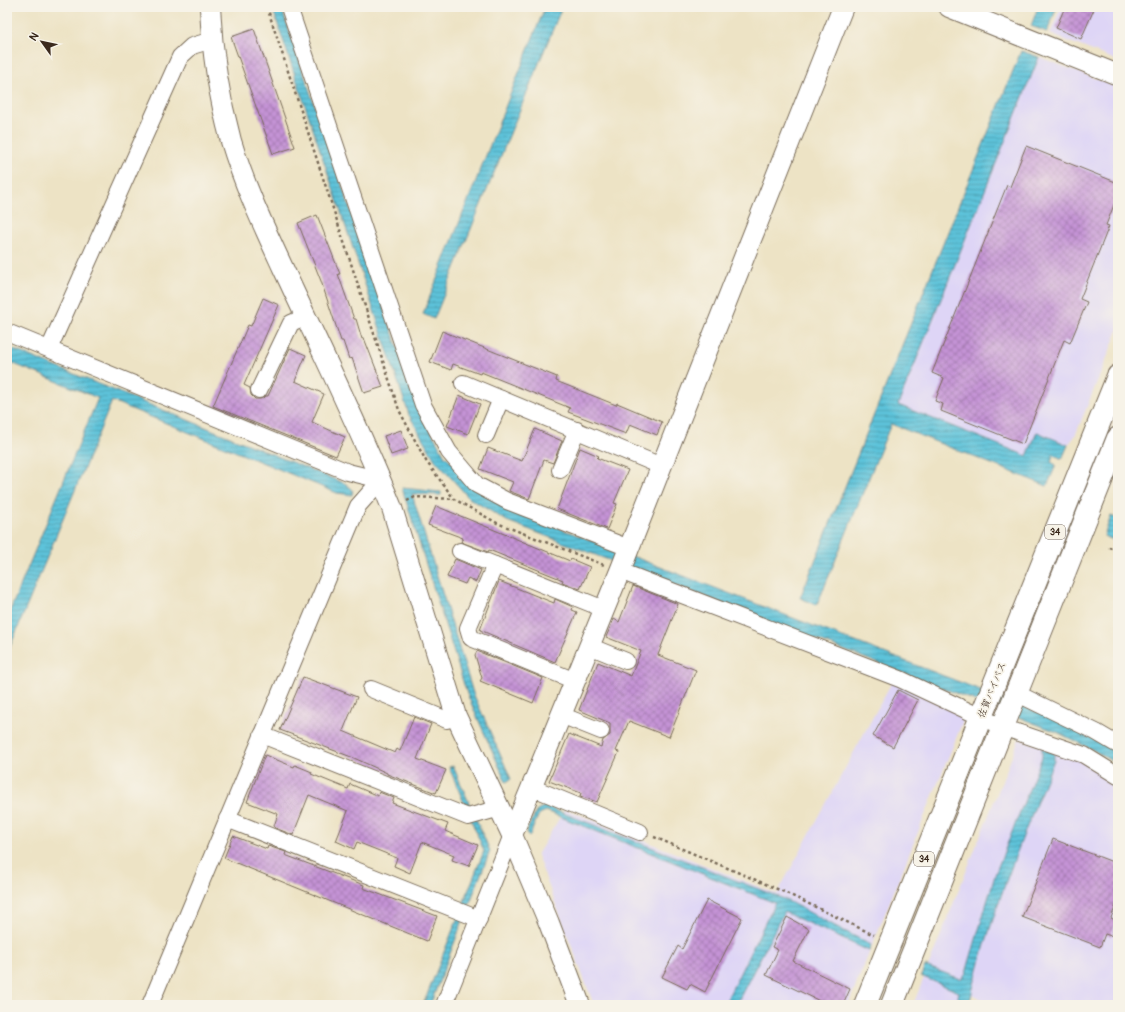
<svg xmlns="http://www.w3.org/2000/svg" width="1125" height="1012" viewBox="0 0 1125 1012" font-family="Pangolin,'Klee One',sans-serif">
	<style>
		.built { fill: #ded5f6 }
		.water { fill: url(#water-rules); stroke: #4c767c }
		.building { fill: url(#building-cross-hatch) }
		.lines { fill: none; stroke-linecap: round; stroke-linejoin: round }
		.minor-casing { stroke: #796b58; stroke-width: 18 }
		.tertiary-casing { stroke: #796b58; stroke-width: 22 }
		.trunk-casing { stroke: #796b58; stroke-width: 24 }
		.path { stroke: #796b58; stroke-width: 2.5; stroke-dasharray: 3 3; stroke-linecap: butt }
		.minor { stroke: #fff; stroke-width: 16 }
		.tertiary { stroke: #fff; stroke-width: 20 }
		.trunk { stroke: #fff; stroke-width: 22 }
		.labels { text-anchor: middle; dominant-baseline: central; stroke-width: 3.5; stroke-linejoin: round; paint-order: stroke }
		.shield { fill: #f7f3e8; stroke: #73665b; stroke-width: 1 }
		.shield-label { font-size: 9px; font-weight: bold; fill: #3b2a1e }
		.street-label { font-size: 10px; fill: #3b2a1e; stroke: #f7f3e8 }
	</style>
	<defs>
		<pattern id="water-rules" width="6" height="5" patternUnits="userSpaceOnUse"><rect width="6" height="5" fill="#5dc3da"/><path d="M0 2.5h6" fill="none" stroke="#4e9fb0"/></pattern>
		<pattern id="building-cross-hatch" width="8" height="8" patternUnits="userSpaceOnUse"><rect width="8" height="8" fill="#c493d5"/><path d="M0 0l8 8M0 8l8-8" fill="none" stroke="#a078ac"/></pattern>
	</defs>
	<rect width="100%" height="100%" fill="#f7f3e8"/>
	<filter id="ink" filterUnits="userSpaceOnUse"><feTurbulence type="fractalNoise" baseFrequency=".025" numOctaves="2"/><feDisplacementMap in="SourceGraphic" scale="8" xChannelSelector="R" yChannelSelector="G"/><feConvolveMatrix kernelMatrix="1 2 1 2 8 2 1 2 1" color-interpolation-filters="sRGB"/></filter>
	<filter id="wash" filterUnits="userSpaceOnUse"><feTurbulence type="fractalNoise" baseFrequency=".012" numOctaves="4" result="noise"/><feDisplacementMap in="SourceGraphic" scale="16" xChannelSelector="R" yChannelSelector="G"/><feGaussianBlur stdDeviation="0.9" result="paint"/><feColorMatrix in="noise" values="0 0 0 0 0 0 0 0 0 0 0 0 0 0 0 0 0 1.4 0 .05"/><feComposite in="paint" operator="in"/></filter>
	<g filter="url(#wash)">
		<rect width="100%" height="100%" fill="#ede3c5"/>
		<g class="built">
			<polygon points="1061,7 1118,7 1118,61 1050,34"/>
			<polygon points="1039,57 1118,87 1118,330 1075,436 1068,445 1037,432 1027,456 898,405"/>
			<polygon points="893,680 965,716 848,1005 594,1005 537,855 565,809 777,894"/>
			<polygon points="1019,739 1079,758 1118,784 1118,1005 994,1005 967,992 964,1005 913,1005"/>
		</g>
		<g class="water">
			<polygon points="272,7 281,7 419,410 445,456 512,510 1061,721 1118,753 1118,765 1095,751 1057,732 507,521 469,498 435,460 409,415"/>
			<polygon points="545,7 562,7 434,319 423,314"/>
			<polygon points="1038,7 1057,7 1047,32 1031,26"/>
			<polygon points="1021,51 1039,57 898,405 1027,456 1037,432 1068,445 1062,459 1053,454 1051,462 1056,465 1047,486 891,424 817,605 800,598"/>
			<polygon points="7,347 346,484 353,490 352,495 337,493 112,401 7,654 7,618 98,398 7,361"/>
			<polygon points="402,488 441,492 441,495 412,494 473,693 511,779 506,782 467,694"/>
			<polygon points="1111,516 1118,519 1118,542 1104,536"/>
			<path d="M1042 748 1054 753V760C1021 840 988 921 969 1005H956L959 992 921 976 925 966 961 979 966 973 996 872 1042 757Z"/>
			<polygon points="453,766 490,851 430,1005 423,1005 484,851 449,767"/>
			<polygon points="545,806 784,899 871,945 869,951 784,912 736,1005 724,1005 775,903 546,811 539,814 529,837 526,832 537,810"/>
		</g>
		<g id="blocks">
			<g class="building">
				<polygon points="1065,7 1095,7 1081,39 1056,28"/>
				<polygon points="254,29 295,147 273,154 231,37"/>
				<polygon points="1026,146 1118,183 1118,195 1106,225 1109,226 1080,299 1087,302 1070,343 1064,340 1023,444 941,411 943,404 935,401 944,378 932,373 1007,185 1010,187"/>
				<polygon points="317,215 340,274 338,274 354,319 356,319 362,339 364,338 383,387 364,393 352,358 349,359 343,341 341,341 321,281 298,223"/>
				<polygon points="263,298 279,305 244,385 250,388 251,395 255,399 260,399 266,396 268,396 290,348 306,355 295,381 324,394 312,422 345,437 336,456 213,406 248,325 251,326"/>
				<polygon points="442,331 557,377 556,381 616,405 617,403 662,422 657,435 630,424 626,434 568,412 570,408 481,372 480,374 453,364 451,370 430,362"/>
				<polygon points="459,395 480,404 468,434 447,426"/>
				<polygon points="535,429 562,441 553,463 544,460 529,499 509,491 513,482 480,469 488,448 522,461"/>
				<polygon points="401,430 408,449 391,455 384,436"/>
				<polygon points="580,448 599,456 597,458 628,470 614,503 617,504 607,529 557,509"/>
				<polygon points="436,506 570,561 571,559 590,567 580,589 562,582 563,580 489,550 488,552 461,542 463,538 428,525"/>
				<polygon points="455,559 481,570 476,582 468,578 465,584 447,577"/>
				<polygon points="499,581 554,603 555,599 573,607 572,610 577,612 555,662 480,630"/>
				<polygon points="633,586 678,604 658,655 696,670 669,737 629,721 616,751 619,752 597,802 580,796 581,793 549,781 569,734 601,747 603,740 610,735 610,723 579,710 598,662 631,676 641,651 606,637 614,619 619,622"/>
				<polygon points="477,651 543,678 533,703 480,681 482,678 475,655"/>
				<polygon points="303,677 357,697 343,731 395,753 397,749 400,751 414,717 431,724 417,759 446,770 436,793 387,774 387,773 354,758 280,730"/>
				<polygon points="898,690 918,700 893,747 873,736"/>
				<polygon points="265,755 294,767 295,765 312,772 311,774 348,789 350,784 378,796 379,792 394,798 392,803 448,824 445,831 478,845 469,866 452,860 454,855 422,842 410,873 394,866 397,858 357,842 354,849 336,841 348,811 309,795 293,835 275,828 274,826 278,814 247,802"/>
				<polygon points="233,836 267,849 268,846 286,852 285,855 364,885 363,888 437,916 427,941 224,858"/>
				<polygon points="1053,839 1118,864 1118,900 1111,918 1117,921 1111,936 1105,934 1100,947 1022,917"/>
				<polygon points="707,900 742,918 705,992 690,984 687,989 662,977 678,946 682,949"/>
				<polygon points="787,917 809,929 793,961 850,989 843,1005 828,1005 766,975 778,950 772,947"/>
			</g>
		</g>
	</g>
	<g filter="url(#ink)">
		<use href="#blocks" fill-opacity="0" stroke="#796b58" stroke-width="1"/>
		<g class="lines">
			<defs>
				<g id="minor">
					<polyline points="289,7 423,405 449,452 477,485 507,501 629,548"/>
					<polyline points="7,332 348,472 381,480 358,506 150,1005"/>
					<polyline points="49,349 180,57 192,46 212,40"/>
					<polyline points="463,383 661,466"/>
					<polyline points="259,390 291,323 305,317"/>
					<polyline points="486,435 501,399"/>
					<polyline points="560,470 577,430"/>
					<polyline points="460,551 604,609"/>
					<polyline points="495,565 468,628 471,638 575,681"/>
					<polyline points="620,571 900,679 1002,727 1084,755 1118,776"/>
					<polyline points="589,646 626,661"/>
					<polyline points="371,689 447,720 456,716"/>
					<polyline points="1016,693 1096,732 1118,745"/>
					<polyline points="561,715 601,731"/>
					<polyline points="262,735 468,817 500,808"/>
					<polyline points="531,787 640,832"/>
					<polyline points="227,819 479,919"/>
					<polyline points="444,1005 512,835"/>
				</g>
				<g id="tertiary">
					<path d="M210 7C212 53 219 97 231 141 244 185 264 227 283 268 320 348 359 426 392 508L456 716 512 835 549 923 580 1005"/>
					<polyline points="949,7 1118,75"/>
					<polyline points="512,835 620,571 843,7"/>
				</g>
				<g id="trunk">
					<polyline points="865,1005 1118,376"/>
					<polyline points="892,1005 1118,438"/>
				</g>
			</defs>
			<use href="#minor" class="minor-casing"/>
			<use href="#tertiary" class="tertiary-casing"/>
			<use href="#trunk" class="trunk-casing"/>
			<g class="path">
				<polyline points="267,7 399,410 426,461 454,499 497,523 604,565"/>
				<polyline points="407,501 415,497 454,499"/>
				<polyline points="1109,547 1118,551"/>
				<polyline points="654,837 782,891 874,935"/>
			</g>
			<use href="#minor" class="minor"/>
			<use href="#tertiary" class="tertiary"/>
			<use href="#trunk" class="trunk"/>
		</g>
	</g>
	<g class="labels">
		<g class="shield">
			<rect x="1045" y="525" width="20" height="14" rx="3"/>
			<rect x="914" y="852" width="20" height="14" rx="3"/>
		</g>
		<g class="shield-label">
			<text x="1055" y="532">34</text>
			<text x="924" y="859">34</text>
		</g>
		<g class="street-label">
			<text transform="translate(992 690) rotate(-68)">佐賀バイパス</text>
		</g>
	</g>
	<rect width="1125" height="1012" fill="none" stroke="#f7f3e8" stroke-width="24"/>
	<g transform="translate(42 42) rotate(303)" stroke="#f7f3e8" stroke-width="3" paint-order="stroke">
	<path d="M0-3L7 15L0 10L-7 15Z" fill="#3b2a1e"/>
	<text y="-6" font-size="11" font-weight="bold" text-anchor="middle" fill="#3b2a1e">N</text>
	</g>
</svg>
